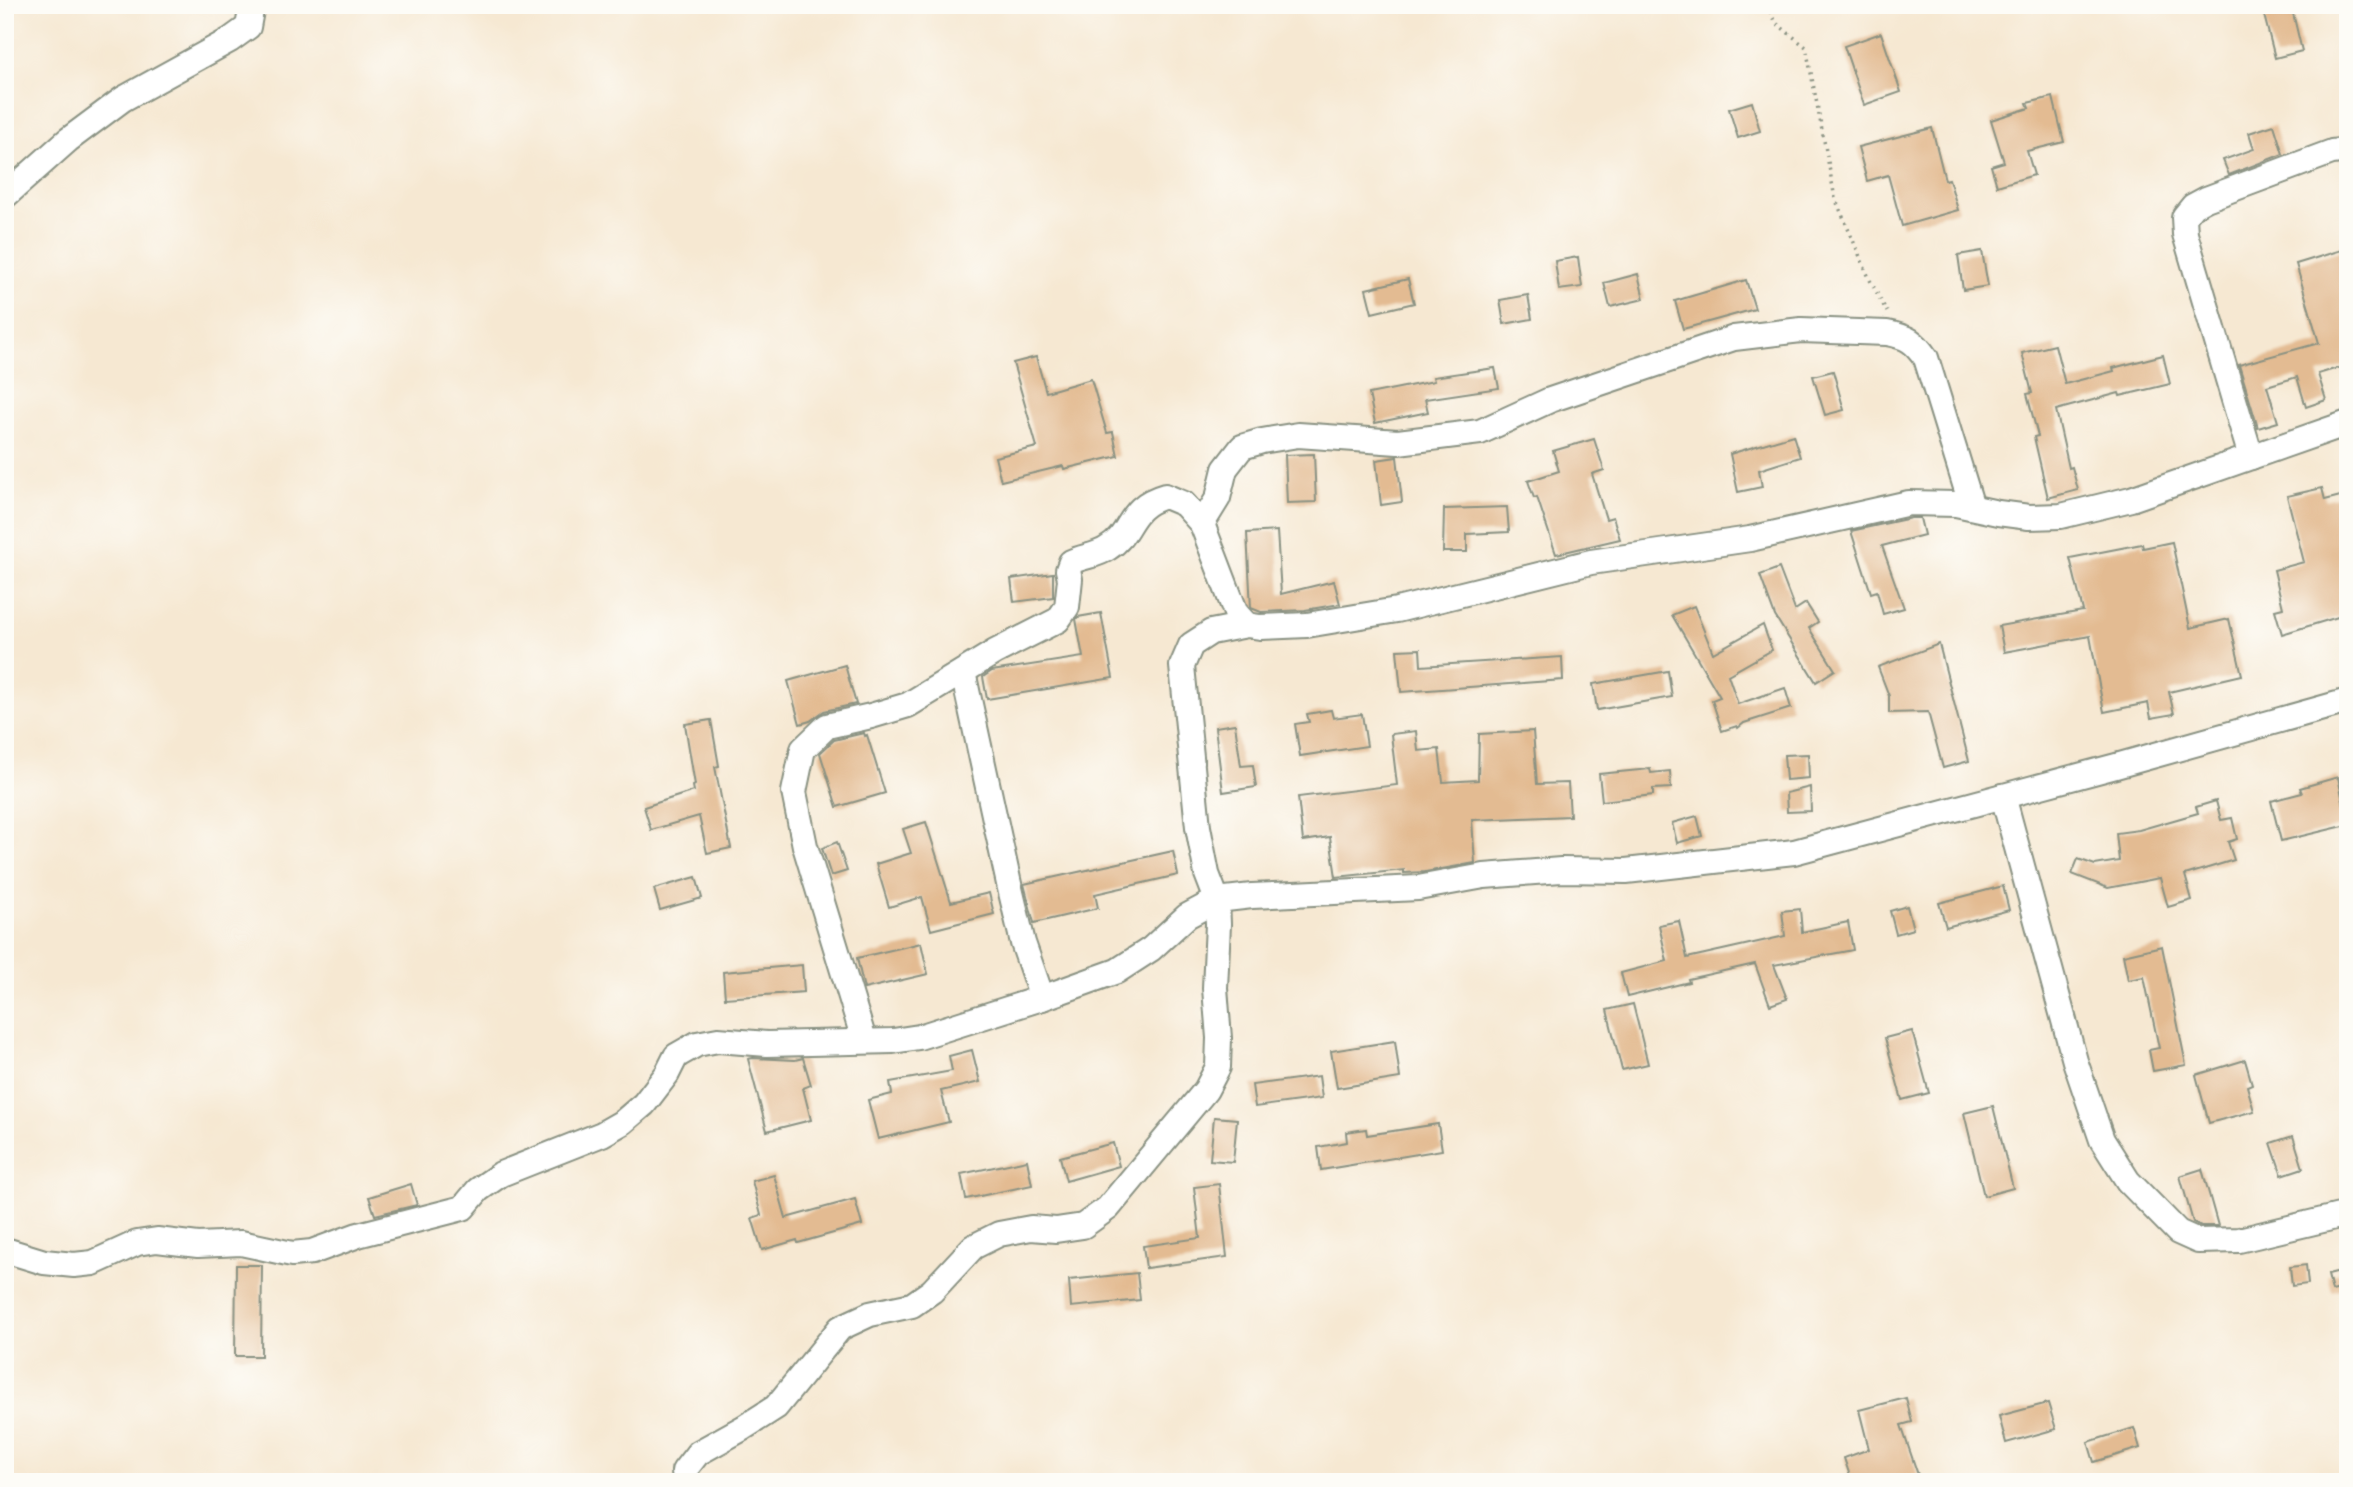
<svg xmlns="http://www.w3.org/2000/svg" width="2353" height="1487" viewBox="0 0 2353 1487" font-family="'Shantell Sans',sans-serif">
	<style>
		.building { fill: #e3bb92 }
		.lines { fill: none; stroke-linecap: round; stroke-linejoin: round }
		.minor-casing { stroke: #8a9283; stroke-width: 28 }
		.path { stroke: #8a9283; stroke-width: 3.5; stroke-dasharray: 2 5; stroke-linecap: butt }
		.minor { stroke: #fff; stroke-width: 24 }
	</style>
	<rect width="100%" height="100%" fill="#fdfcf7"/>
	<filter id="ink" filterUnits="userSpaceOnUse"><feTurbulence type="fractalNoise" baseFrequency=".0143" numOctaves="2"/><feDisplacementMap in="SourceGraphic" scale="14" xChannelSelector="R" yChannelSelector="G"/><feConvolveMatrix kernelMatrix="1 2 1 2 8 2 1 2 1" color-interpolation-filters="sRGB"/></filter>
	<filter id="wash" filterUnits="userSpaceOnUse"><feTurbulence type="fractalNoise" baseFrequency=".00686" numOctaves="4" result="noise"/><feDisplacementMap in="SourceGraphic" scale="28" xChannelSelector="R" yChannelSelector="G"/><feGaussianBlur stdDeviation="1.57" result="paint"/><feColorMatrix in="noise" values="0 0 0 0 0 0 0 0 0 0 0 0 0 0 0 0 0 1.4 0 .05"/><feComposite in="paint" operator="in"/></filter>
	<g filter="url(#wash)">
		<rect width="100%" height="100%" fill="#f6e8d2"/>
		<g id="blocks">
			<g class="building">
				<polygon points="2292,9 2302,51 2275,58 2264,15"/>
				<polygon points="1881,33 1901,92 1864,105 1844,46"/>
				<polygon points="2053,97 2064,142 2027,151 2034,175 1997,186 1991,166 2004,162 1991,120 2029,108 2027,103"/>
				<polygon points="1752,102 1760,131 1738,138 1729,109"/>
				<polygon points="2274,125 2283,154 2229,175 2223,160 2254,149 2249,133"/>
				<polygon points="1932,128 1945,180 1949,179 1958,210 1902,226 1888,175 1867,181 1858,147"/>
				<polygon points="2345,249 2348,258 2348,365 2318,374 2326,400 2306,407 2297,377 2267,386 2278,422 2258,428 2239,365 2319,343 2296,264"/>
				<polygon points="1982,251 1988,286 1963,290 1958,255"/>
				<polygon points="1578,257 1582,287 1559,290 1555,261"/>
				<polygon points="1638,274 1644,299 1610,307 1604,283"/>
				<polygon points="1408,279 1414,303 1372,313 1366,289"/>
				<polygon points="1746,280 1755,309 1683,329 1675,301"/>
				<polygon points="1528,295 1532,319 1504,324 1500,300"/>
				<polygon points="2055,345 2065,384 2114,371 2113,368 2163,355 2170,384 2120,396 2119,393 2056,410 2069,468 2072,467 2078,490 2048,498 2034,437 2038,436 2027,394 2032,393 2022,353"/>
				<polygon points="1036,357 1046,392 1091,379 1107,433 1113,432 1118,456 1064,469 1063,466 1001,481 995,457 1037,447 1013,363"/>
				<polygon points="1495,368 1499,388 1425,399 1428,412 1375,423 1369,394 1434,381 1433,377"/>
				<polygon points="1833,371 1844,410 1825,415 1813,376"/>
				<polygon points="1793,435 1800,457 1759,470 1762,487 1738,492 1730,454"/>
				<polygon points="1594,439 1604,470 1592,474 1606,519 1613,517 1620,539 1556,554 1537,497 1534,498 1528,481 1559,471 1553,451"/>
				<polygon points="1314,454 1316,502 1287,503 1285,455"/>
				<polygon points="1397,457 1402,502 1381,505 1376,460"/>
				<polygon points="2322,488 2325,500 2348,494 2348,614 2282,634 2275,610 2283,608 2274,570 2304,562 2287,496"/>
				<polygon points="1507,507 1509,532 1467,534 1467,552 1443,552 1444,509"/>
				<polygon points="1911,518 1920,518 1924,535 1882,546 1904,608 1883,614 1877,591 1871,593 1851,531"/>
				<polygon points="1277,531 1281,594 1334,581 1340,604 1305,610 1261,612 1251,608 1247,533"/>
				<polygon points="2172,542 2190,628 2229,619 2242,675 2169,692 2174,714 2151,718 2148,703 2104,712 2090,636 2004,652 1999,626 2083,611 2070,558 2142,544 2143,548"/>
				<polygon points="1779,568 1795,610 1806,603 1818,622 1809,628 1835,670 1816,682 1775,616 1760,575"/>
				<polygon points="1053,573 1053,597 1014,602 1011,579"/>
				<polygon points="1694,606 1713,653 1763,625 1772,650 1728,675 1738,704 1785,688 1791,708 1744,723 1738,728 1737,726 1722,731 1712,700 1720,697 1672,615"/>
				<polygon points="1101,613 1113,678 987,699 983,677 992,671 1083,657 1076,619 1078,617"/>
				<polygon points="1939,644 1969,761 1943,768 1928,712 1889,713 1889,696 1878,667"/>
				<polygon points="1420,649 1421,666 1562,657 1563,680 1401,692 1397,650"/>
				<polygon points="845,665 856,704 824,711 810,721 800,724 788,681"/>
				<polygon points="1668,671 1672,697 1597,710 1593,684"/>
				<polygon points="1331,710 1333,718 1362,714 1367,746 1300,756 1295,724 1309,722 1307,714"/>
				<polygon points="711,720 719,766 715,767 731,848 707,853 699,816 651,830 644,807 694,791 693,786 695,785 685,724"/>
				<polygon points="1235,724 1241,766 1253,765 1256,787 1223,792 1215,727"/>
				<polygon points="1416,731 1418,751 1439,749 1443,782 1478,780 1479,734 1533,731 1537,784 1568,783 1570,816 1472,820 1475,863 1425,872 1404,873 1404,870 1336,877 1330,837 1303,841 1298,797 1397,785 1391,734"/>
				<polygon points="864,733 865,736 867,735 885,793 837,807 820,753 834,740"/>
				<polygon points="1808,754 1809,778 1786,780 1784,755"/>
				<polygon points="1650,769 1651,773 1670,771 1671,788 1653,789 1653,795 1602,801 1599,774"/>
				<polygon points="2338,777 2348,825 2281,841 2271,801 2302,793 2300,788"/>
				<polygon points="1810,787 1811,811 1787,812 1786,793"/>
				<polygon points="2216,801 2221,820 2232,818 2237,839 2228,842 2234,860 2185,875 2192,900 2168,907 2160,878 2108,888 2072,874 2078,859 2095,865 2119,861 2116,833 2139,830 2198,813 2196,807"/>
				<polygon points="1697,816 1702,836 1677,843 1672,823"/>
				<polygon points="926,822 951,902 989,893 994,914 931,930 922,897 889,907 876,864 911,853 903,829"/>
				<polygon points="837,842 847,871 831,876 822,848"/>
				<polygon points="1173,851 1178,875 1095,894 1098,908 1034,923 1024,884"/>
				<polygon points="696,877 702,898 660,910 654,889"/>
				<polygon points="2003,886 2009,910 1946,927 1939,903"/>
				<polygon points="1907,906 1913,929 1896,934 1890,911"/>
				<polygon points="1800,909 1802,932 1848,922 1853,950 1774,965 1787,999 1770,1005 1755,964 1688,979 1689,982 1627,997 1621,973 1667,961 1659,925 1679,921 1687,958 1785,936 1782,911"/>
				<polygon points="921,943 928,974 864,989 857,958"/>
				<polygon points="2162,946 2186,1065 2153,1071 2149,1050 2159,1048 2144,977 2128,980 2123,955"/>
				<polygon points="802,965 804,992 725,998 723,972"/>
				<polygon points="1633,1004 1648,1064 1622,1070 1607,1010"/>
				<polygon points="1912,1031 1929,1093 1902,1100 1885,1038"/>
				<polygon points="1395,1041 1400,1078 1337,1088 1331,1051"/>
				<polygon points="972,1050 980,1082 941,1091 949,1122 878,1139 868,1100 892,1094 890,1082 952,1071 949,1056"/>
				<polygon points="753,1058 795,1060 803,1058 811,1085 803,1088 811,1120 767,1131 748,1059"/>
				<polygon points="2245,1060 2252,1084 2247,1086 2254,1111 2209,1123 2196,1075"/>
				<polygon points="1319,1076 1322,1098 1255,1107 1252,1085"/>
				<polygon points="1993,1106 2013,1188 1984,1196 1964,1113"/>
				<polygon points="1214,1117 1237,1119 1233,1162 1210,1160"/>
				<polygon points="1438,1124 1442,1150 1321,1170 1318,1147 1347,1142 1346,1132 1366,1129 1367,1135"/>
				<polygon points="2293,1136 2303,1168 2282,1175 2271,1143"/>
				<polygon points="1113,1143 1119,1166 1066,1181 1060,1157"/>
				<polygon points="1027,1160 1032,1185 966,1199 961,1174"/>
				<polygon points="2202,1169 2218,1226 2201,1226 2193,1222 2180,1176"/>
				<polygon points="774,1175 786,1218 855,1199 862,1225 798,1243 797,1240 762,1250 752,1218 761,1215 752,1181"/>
				<polygon points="411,1184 417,1205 375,1215 369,1197"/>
				<polygon points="1219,1184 1227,1257 1146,1268 1143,1246 1200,1238 1194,1187"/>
				<polygon points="236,1265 262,1265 261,1356 235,1356"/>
				<polygon points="2306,1265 2308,1284 2292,1286 2290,1267"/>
				<polygon points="2348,1270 2348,1287 2332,1291 2328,1275"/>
				<polygon points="1137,1273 1140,1300 1071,1307 1069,1280"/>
				<polygon points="1906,1398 1912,1422 1901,1425 1918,1475 1898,1482 1852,1482 1844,1458 1869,1449 1859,1410"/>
				<polygon points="2048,1403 2056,1429 2006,1443 1999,1416"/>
				<polygon points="2134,1428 2140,1448 2094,1462 2088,1442"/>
			</g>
		</g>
	</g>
	<g filter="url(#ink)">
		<use href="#blocks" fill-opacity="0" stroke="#8a9283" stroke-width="2"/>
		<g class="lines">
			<defs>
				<g id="minor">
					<polyline points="5,196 68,140 123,99 230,40 248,27 252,5"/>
					<polyline points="2251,457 2185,234 2184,217 2193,206 2206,199 2332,152 2348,150"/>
					<path d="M1202 524 1218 498 1225 469 1242 447 1262 441 1298 435 1398 442 1480 432 1550 400 1734 338 1801 330 1887 333C1908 337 1914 341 1926 358L1972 507"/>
					<polyline points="963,672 1009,884 1023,943 1042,998"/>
					<polyline points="2003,796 2075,1061 2102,1140 2128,1181 2178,1232 2198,1241 2239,1240 2348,1214"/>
					<path d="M864 1040 805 846 794 792 803 749 827 726 871 716 908 705 995 652 1058 620 1067 607 1070 579 1068 570 1071 562C1083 556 1097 556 1108 548 1134 532 1126 507 1165 496L1184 504 1202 524 1236 613 1247 625"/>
					<polyline points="5,1250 44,1262 74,1265 93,1263 137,1243 157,1240 198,1245 241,1243 292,1254 312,1252 358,1235 463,1208 478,1190 501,1174 602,1134 623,1122 644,1104 667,1074 676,1056 697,1044 718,1040 767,1044 810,1043 893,1041 919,1037 1042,998 1117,971 1151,949 1187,916 1217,900 1252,896 1418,888 1484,876 1561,870 1626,871 1794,852 2116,766 2348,701"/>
					<polyline points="685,1482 684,1471 698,1453 743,1428 776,1407 840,1328 870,1314 912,1305 932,1291 973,1247 999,1234 1031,1228 1056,1230 1083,1226 1108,1208 1206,1090 1218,1067 1219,1038 1215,988 1218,924 1217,900 1207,874 1198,827 1182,666 1191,645 1211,632 1247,625 1260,627 1307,625 1397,610 1591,562 1750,539 1909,503 1956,504 1998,513 2029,517 2061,516 2131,499 2348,423"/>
				</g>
			</defs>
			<use href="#minor" class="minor-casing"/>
			<polyline class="path" points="1768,5 1776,23 1806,47 1835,198 1870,280 1887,312"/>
			<use href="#minor" class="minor"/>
		</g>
	</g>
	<rect width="2353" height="1487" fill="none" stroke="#fdfcf7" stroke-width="28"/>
</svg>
